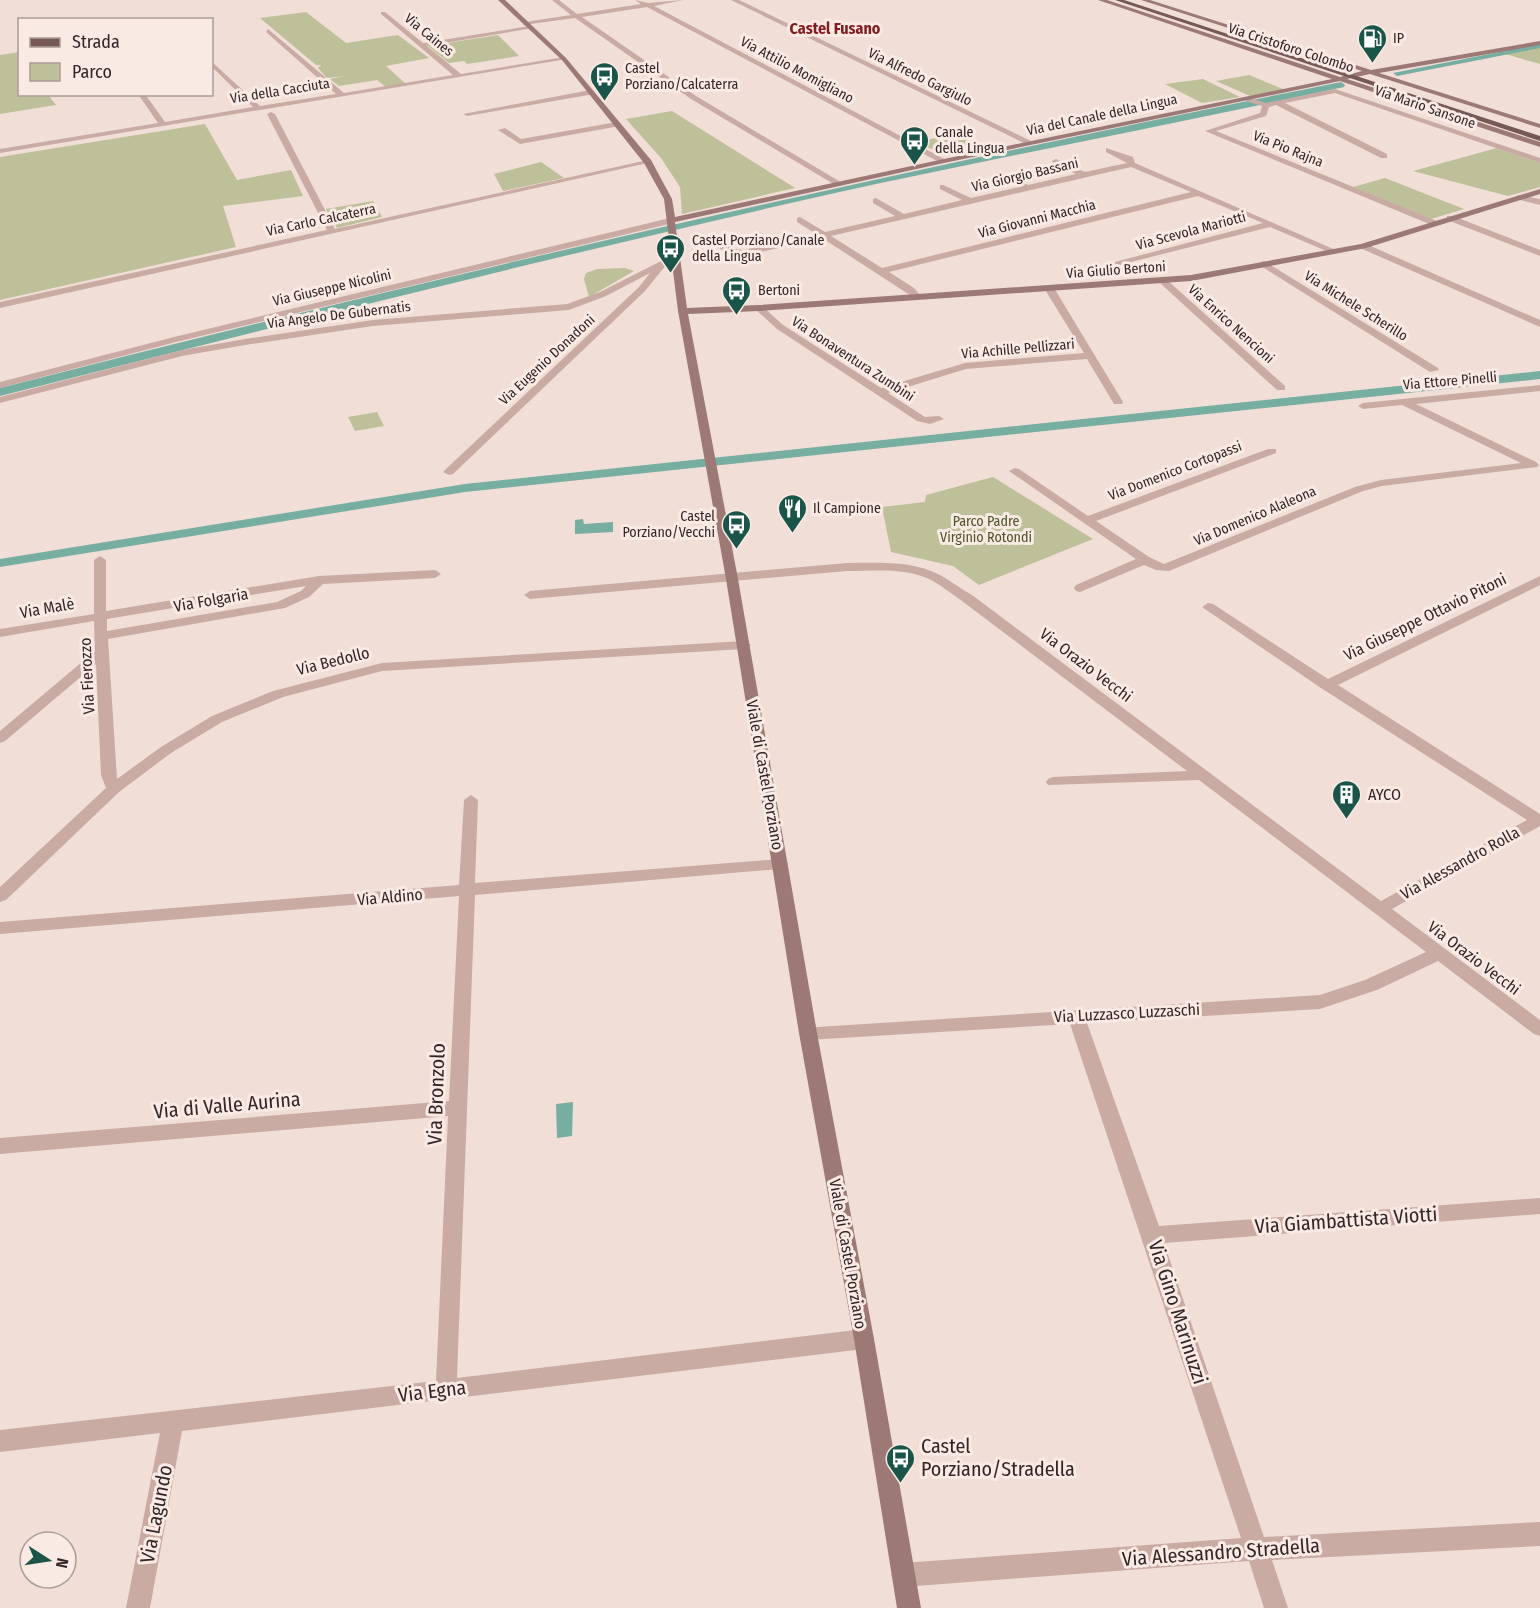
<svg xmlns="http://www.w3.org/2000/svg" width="1540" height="1608" viewBox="0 0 1540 1608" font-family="'Fira Sans Condensed',sans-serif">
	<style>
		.green { fill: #bdc098 }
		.water { fill: #76aea2 }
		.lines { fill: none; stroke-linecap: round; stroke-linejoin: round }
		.canal { fill: #76aea2; fill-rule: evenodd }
		.street { fill: #c9aba4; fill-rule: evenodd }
		.secondary { fill: #9c7975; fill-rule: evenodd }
		.primary { fill: #765956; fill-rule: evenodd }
		.labels { text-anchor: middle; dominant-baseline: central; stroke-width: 6; stroke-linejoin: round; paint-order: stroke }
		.far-street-label { font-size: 14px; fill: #342626; stroke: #f9eae4 }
		.far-poi-label { font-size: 14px; fill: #342626; stroke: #f9eae4; text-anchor: start }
		.far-park-label { font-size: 14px; fill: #4e5229; stroke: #f9eae4 }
		.far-quarter-label { font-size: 16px; font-weight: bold; fill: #831e20; stroke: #f9eae4 }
		.street-label { font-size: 16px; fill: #342626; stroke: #f9eae4 }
		.poi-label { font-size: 16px; fill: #342626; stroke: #f9eae4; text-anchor: start }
		.near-street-label { font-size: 20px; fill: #342626; stroke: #f9eae4 }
		.near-poi-label { font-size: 20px; fill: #342626; stroke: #f9eae4; text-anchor: start }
	</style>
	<rect width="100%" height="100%" fill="#f1ded7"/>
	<g class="green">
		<polygon points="306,12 346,43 398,35 429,58 386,66 406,84 386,87 377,80 339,86 330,79 345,76 327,78 318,68 321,65 316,65 260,18"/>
		<polygon points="498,35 519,56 467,64 464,61 449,63 428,46"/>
		<polygon points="1540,44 1540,64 1498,52"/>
		<polygon points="19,52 20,94 48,95 56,105 0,114 0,55"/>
		<polygon points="1249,75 1285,90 1250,96 1216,81"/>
		<polygon points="1203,79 1240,97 1202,103 1165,84"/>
		<polygon points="672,111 795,188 682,214 680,187 661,158 626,119"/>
		<polygon points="205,124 237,180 291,170 303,196 223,206 236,247 0,300 0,157"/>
		<path d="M955 134 984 149C953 156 946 157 917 142Z"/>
		<polygon points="1497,148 1540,163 1540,187 1508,196 1413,171"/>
		<polygon points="541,162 564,178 503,191 494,174"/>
		<polygon points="1385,178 1464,209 1431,219 1353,187"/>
		<polygon points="373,201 382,217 337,228 326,209"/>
		<polygon points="625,268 634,271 589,297 584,279 586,273 597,269"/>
		<polygon points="377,412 384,426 355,431 348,417"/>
		<polygon points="993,477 1093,539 979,585 953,566 891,552 882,507 925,502 926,495"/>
	</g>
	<g class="water">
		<polygon points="583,519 584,524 613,522 613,532 575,534 575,520"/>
		<polygon points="573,1102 572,1136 557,1138 556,1104"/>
	</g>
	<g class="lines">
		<g class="canal">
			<polygon points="1540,44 1540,48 1397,76 1393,73"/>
			<path d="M1341 82 1345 85 1344 87C1175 124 1004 156 835 193 555 256 278 326 0 396V388C444 274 891 172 1341 82Z"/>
			<polygon points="1540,371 1540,379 465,492 0,567 0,559 465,484"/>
		</g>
		<g class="street">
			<polygon points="552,0 559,0 577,14 641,4 635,0 648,3 683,0 654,6 948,161 941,163 647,7 582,17 696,96 844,184 837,186 691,99 575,18 523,25 525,22 571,15"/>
			<polygon points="731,0 739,0 1035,143 1028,145"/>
			<polygon points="381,12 385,12 423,43 530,26 533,28 427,46 461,74 564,57 567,59 0,153 0,149 158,123 138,94 145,94 165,122 253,107 212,67 212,62 260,106 336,94 266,32 268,29 344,93 453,75 381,14"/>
			<polygon points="1335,89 1540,158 1540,163 1335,93 1285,103 1387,154 1387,158 1381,158 1276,105 1269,107 1266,116 1216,131 1437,221 1437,225 1434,226 1205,131 1260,113 1262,106 1246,101 1246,97 1266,103"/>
			<polygon points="591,90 594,94 467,116 463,114"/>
			<polygon points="271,112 275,114 335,229 648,160 652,162 0,308 0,302 327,230 267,114"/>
			<polygon points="617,122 620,122 620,126 520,144 498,130 505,128 521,139"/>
			<path d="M1106 148 1133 157 1135 163 1338 251 1331 253 1270 227 1115 266V262L1263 223 1198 196 889 272 914 288 921 296 916 299 822 238 744 256 727 254 709 240 716 238 732 249 744 250 816 234 797 222V218L800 217 825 232 895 216 873 203V199L876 198 904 214 962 200 940 189V185H943L971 198 1019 187 997 176V172H1000L1028 185 1076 174 1053 163 1052 161 1056 159 1085 172 1127 163 1106 152ZM1131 167 1191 192 882 268 831 236Z"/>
			<polygon points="1519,195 1540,199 1540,205 1516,199 1515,197"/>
			<polygon points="1447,216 1453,216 1540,250 1540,256 1447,220"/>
			<polygon points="670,218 674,221 673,223 176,342 0,388 0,382 174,337"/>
			<polygon points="1360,244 1366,244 1540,320 1540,327 1360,248"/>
			<polygon points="675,254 679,257 666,265 645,291 453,474 449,475 443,472 445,470 639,287 650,273 606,296 569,310 373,326 245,345 182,356 0,403 0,397 182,350 245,339 373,320 567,304 600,292"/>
			<polygon points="1264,261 1438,368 1439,370 1430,372 1261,266 1261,262"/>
			<polygon points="1160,279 1166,279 1285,386 1285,390 1277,390 1160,283"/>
			<polygon points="1049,285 1054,288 1123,402 1122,404 1114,404 1087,359 966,369 888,393 925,417 939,416 944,419 930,424 917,421 777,329 754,308 762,306 783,325 881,388 965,363 1084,353 1044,288"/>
			<polygon points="1540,385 1540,391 1416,404 1536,462 1539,465 1537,467 1382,486 1363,491 1169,571 1156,570 1144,565 1080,592 1076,591 1074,588 1076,585 1136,559 1009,471 1015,468 1019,469 1088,516 1268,449 1276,449 1276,453 1096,521 1149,557 1164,564 1355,487 1381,480 1521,463 1402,405 1363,409 1358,406 1363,403"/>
			<path d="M100 556 106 560V611L319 576 435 570 441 574 435 578 323 584 309 597 285 608 108 639 117 779 161 747 212 716 273 691 382 663 744 641 751 645 744 649 382 671 283 697 222 722 171 753 119 792 6 900 0 902V887L106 788 101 775 96 664 5 741 0 743V731L95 651 94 621 0 637V629L94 614V560ZM306 586 301 591 277 602 107 631V619Z"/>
			<path d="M847 563C877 563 912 560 940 575 951 581 961 589 972 595L1381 901 1527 820 1321 688 1202 607 1208 603 1213 604 1328 679 1540 576V585L1338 685 1540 814V826L1392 909 1540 1020V1036L1534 1034 1438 961 1377 990 1320 1009 1087 1023 1159 1226 1540 1198V1214L1164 1243 1264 1537 1540 1522V1546L1272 1560 1288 1608H1264L1249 1561 903 1587 895 1583 891 1575 895 1567 903 1563 1241 1538 1070 1024 808 1040 802 1038 799 1033 802 1028 1320 995 1365 980 1426 952 1199 780 1048 785 1046 782 1048 779 1053 777 1187 771 962 601C952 594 942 586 931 580 906 567 874 571 847 571L530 599 524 595 530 591Z"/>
			<polygon points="471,795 478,800 475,883 780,859 786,860 788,864 786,868 780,869 475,895 457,1378 864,1329 871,1332 874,1339 871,1346 864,1349 182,1431 150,1608 126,1608 160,1433 0,1452 0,1430 436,1381 448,1116 0,1154 0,1138 449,1101 459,896 0,934 0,922 459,885 464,800"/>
		</g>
		<polygon class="secondary" points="498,0 505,0 566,58 651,160 672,199 675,217 944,159 1332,79 1098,0 1107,0 1340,77 1362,71 1141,0 1150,0 1371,70 1540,41 1540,45 1379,73 1540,124 1540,128 1370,74 1347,79 1540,142 1540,147 1340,81 944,163 675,222 687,308 759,305 1191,275 1361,244 1540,189 1540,194 1366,248 1191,281 759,311 688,314 738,579 817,1033 874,1339 921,1608 897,1608 854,1339 799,1033 726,579 678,311 664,199 644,163 562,60"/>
		<polygon class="primary" points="1115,0 1124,0 1540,136 1540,141"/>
	</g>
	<defs>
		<symbol id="fuel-pin" viewBox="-11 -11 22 30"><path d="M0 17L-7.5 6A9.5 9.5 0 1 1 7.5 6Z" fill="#1b554a" stroke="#f9eae4"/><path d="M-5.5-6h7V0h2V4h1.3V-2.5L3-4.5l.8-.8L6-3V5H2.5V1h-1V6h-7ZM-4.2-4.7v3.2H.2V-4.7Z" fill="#fff"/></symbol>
		<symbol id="bus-pin" viewBox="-11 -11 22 30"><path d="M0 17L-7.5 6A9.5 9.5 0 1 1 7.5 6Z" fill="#1b554a" stroke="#f9eae4"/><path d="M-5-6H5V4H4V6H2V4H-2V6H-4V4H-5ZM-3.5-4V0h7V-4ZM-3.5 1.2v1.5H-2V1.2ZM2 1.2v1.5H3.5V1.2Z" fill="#fff"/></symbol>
		<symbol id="restaurant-pin" viewBox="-11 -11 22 30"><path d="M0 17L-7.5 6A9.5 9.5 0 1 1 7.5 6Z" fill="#1b554a" stroke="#f9eae4"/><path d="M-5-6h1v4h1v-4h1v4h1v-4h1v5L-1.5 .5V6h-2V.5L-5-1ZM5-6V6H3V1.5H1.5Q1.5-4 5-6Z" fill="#fff"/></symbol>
		<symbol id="building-pin" viewBox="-11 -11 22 30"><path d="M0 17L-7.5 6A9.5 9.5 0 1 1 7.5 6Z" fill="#1b554a" stroke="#f9eae4"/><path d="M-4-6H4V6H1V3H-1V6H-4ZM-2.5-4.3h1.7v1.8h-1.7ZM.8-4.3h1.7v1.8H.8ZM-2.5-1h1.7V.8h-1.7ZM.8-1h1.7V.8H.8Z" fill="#fff"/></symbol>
	</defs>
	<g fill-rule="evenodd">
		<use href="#fuel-pin" x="1356" y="22" width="33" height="45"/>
		<use href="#bus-pin" x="588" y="60" width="33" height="45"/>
		<use href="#bus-pin" x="898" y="124" width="33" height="45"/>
		<use href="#bus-pin" x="654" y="232" width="33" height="45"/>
		<use href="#bus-pin" x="720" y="274" width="33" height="45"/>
		<use href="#restaurant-pin" x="776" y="492" width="33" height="45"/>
		<use href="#bus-pin" x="720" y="508" width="33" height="45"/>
		<use href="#building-pin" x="1330" y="778" width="33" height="45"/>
		<use href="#bus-pin" x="884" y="1442" width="33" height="45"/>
	</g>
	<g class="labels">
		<g class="far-street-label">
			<text transform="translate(429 35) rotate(39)">Via Caines</text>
			<text transform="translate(1291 48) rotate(18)">Via Cristoforo Colombo</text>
			<text transform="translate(797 70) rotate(28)">Via Attilio Momigliano</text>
			<text transform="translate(920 77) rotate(26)">Via Alfredo Gargiulo</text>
			<text transform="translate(280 91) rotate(-9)">Via della Cacciuta</text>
			<text transform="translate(1425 107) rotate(19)">Via Mario Sansone</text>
			<text transform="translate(1102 115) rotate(-12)">Via del Canale della Lingua</text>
			<text transform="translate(1288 149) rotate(22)">Via Pio Rajna</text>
			<text transform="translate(1025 175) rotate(-13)">Via Giorgio Bassani</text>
			<text transform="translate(1037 219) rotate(-14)">Via Giovanni Macchia</text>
			<text transform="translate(321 220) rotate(-12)">Via Carlo Calcaterra</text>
			<text transform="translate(1191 231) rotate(-15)">Via Scevola Mariotti</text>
			<text transform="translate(1116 270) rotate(-4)">Via Giulio Bertoni</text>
			<text transform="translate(332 288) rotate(-13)">Via Giuseppe Nicolini</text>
			<text transform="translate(1356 306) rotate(32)">Via Michele Scherillo</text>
			<text transform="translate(339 315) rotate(-7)">Via Angelo De Gubernatis</text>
			<text transform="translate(1231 324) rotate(42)">Via Enrico Nencioni</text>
			<text transform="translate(1018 349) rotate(-5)">Via Achille Pellizzari</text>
			<text transform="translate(853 359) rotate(33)">Via Bonaventura Zumbini</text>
			<text transform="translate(547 360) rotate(-43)">Via Eugenio Donadoni</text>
			<text transform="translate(1450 381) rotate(-5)">Via Ettore Pinelli</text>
			<text transform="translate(1175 471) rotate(-21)">Via Domenico Cortopassi</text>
			<text transform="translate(1255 516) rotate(-23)">Via Domenico Alaleona</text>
		</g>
		<g class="far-poi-label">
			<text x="1393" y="38">IP</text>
			<text x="625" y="68">Castel<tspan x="625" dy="16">Porziano/Calcaterra</tspan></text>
			<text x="935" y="132">Canale<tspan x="935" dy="16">della Lingua</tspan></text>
			<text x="692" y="240">Castel Porziano/Canale<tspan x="692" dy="16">della Lingua</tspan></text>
			<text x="758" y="290">Bertoni</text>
			<text x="813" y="508">Il Campione</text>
			<text x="715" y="516" text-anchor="end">Castel<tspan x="715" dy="16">Porziano/Vecchi</tspan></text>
		</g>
		<g class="far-park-label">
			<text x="986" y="521">Parco Padre<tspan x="986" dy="16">Virginio Rotondi</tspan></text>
		</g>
		<g class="far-quarter-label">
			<text x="835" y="28">Castel Fusano</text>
		</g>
		<g class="street-label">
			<text transform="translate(211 600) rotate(-10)">Via Folgaria</text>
			<text transform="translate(47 608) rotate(-10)">Via Malè</text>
			<text transform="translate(1425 617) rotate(-26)">Via Giuseppe Ottavio Pitoni</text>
			<text transform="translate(333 661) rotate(-14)">Via Bedollo</text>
			<text transform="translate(1086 665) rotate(37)">Via Orazio Vecchi</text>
			<text transform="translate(87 676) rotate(-93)">Via Fierozzo</text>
			<text transform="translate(765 775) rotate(80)">Viale di Castel Porziano</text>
			<text transform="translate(1460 863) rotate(-29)">Via Alessandro Rolla</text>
			<text transform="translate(390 897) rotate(-5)">Via Aldino</text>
			<text transform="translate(1474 958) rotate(37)">Via Orazio Vecchi</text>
			<text transform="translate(1127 1013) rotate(-3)">Via Luzzasco Luzzaschi</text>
			<text transform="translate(848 1254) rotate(80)">Viale di Castel Porziano</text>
		</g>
		<g class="poi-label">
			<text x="1368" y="794">AYCO</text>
		</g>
		<g class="near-street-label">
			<text transform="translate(436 1094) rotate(-88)">Via Bronzolo</text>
			<text transform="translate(227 1105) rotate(-5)">Via di Valle Aurina</text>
			<text transform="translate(1346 1220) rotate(-4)">Via Giambattista Viotti</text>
			<text transform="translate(1178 1312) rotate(72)">Via Gino Marinuzzi</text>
			<text transform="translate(432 1391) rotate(-7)">Via Egna</text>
			<text transform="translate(156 1514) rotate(-79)">Via Lagundo</text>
			<text transform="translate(1221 1552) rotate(-4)">Via Alessandro Stradella</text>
		</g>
		<g class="near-poi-label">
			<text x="921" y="1446">Castel<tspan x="921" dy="23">Porziano/Stradella</tspan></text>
		</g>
	</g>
	<rect x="18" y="18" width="195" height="78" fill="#f9eae4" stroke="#aa9c98" stroke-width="1.5"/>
	<rect x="30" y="38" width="30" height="9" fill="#765956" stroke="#aa9c98" stroke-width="1.5"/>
	<text x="72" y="48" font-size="18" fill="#342626">Strada</text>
	<rect x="30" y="63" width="30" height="18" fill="#bdc098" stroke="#aa9c98" stroke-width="1.5"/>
	<text x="72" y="78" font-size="18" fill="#342626">Parco</text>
	<g transform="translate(48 1560) rotate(102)"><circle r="28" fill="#f9eae4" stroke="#aa9c98" stroke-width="1.5"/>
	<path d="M0-4.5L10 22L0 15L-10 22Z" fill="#1b554a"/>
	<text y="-9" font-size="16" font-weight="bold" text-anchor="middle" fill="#342626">N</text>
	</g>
</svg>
